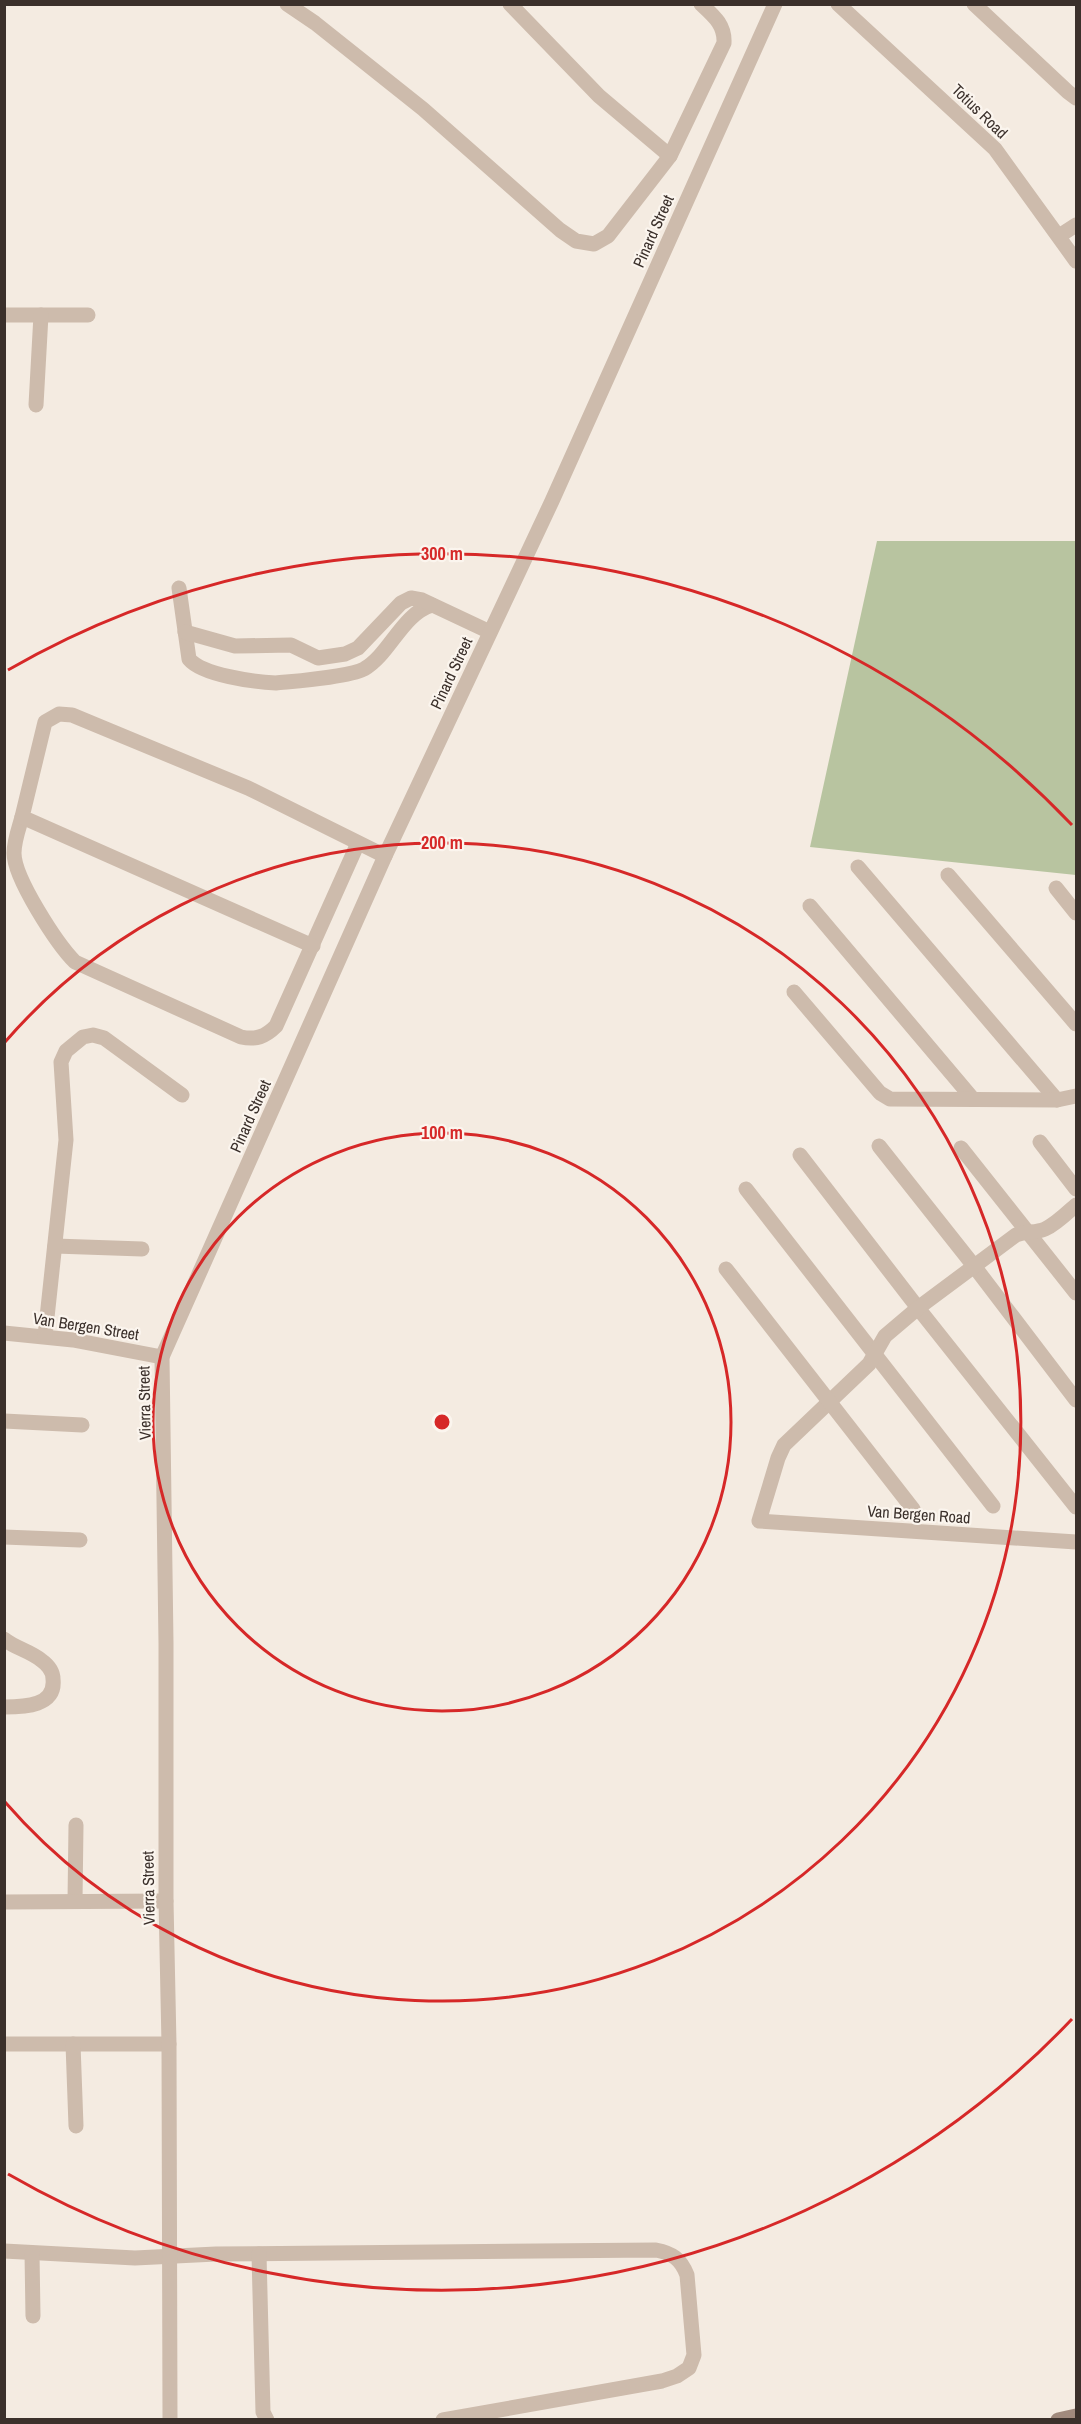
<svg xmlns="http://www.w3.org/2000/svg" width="1081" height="2424" viewBox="0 0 1081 2424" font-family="'Archivo Narrow',sans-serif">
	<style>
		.green { fill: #b8c4a0 }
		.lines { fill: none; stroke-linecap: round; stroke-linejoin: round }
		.minor { stroke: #cdbbac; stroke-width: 15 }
		.secondary { stroke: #a18a7d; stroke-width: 15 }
		.ring { fill: none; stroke: #d62828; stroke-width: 3 }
		.labels { text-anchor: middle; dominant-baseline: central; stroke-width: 4.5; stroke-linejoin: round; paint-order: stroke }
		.street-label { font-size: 16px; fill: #3b302b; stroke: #fbf5ee }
		.centre { fill: #d62828; stroke: #fbf5ee; stroke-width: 3 }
		.ring-label { font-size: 18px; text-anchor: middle; font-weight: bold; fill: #d62828; stroke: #fbf5ee; stroke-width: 4.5; stroke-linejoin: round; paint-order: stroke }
	</style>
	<rect width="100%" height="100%" fill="#f4ebe1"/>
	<polygon class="green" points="877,541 1076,541 1076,875 810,847"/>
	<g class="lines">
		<g class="minor">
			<polyline points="287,4 315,23 423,109 560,230 576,241 594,244 608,236 670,156"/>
			<path d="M510 4 599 96 670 156 724 43C725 25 714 16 701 4"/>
			<polyline points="838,4 995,149 1076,261"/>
			<polyline points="974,4 1068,92 1076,98"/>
			<polyline points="1059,236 1076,225"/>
			<polyline points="4,315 88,315"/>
			<polyline points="36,405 41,315"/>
			<path d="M179 588 189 659C202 675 254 682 276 683 295 681 349 677 364 669 390 654 402 614 432 605"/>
			<polyline points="185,632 235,646 291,645 318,658 345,654 358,648 401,603 411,598 422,600 490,632"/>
			<path d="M22 817C19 828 14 841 14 853 14 878 57 944 75 962L241 1037C256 1040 265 1037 276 1026L358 843"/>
			<polyline points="858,867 1057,1100"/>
			<polyline points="948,875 1076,1024"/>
			<polyline points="1056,888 1076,913"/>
			<polyline points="810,906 973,1099"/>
			<polyline points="313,946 22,817 45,722 59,714 72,715 248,788 385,856"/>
			<polyline points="794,992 880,1093 890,1099 1057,1100 1076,1096"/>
			<polyline points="1040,1142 1076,1189"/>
			<polyline points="879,1146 974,1266 1076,1400"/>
			<polyline points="961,1148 1076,1293"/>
			<polyline points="800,1155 918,1308 1076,1507"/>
			<polyline points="746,1189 993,1506"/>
			<path d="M1076 1205C1067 1213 1056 1224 1045 1229 1036 1233 1026 1231 1016 1235L918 1308 885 1336 869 1364 784 1445 778 1458 759 1521 1076 1542"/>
			<polyline points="55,1246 142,1249"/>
			<polyline points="726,1269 913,1509"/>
			<polyline points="4,1333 73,1340 162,1357"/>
			<polyline points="45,1336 66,1140 61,1062 66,1051 83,1037 93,1035 104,1038 182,1095"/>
			<polyline points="4,1421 82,1425"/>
			<polyline points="4,1537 80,1540"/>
			<path d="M4 1639C15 1648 30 1651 41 1660 48 1665 53 1671 53 1679 56 1706 25 1707 4 1707"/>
			<polyline points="75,1901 76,1825"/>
			<polyline points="4,1902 166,1901"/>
			<polyline points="4,2044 169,2044"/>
			<polyline points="73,2044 76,2126"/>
			<path d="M4 2251 135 2258 216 2254 656 2250C672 2253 681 2259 687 2275L694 2355 689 2368 677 2376 662 2381 443 2420"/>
			<polyline points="32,2253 33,2316"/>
			<polyline points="259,2254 263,2412 267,2420"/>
			<polyline points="170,2420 169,2044 166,1901 166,1643 162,1357 385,856 552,501 775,4"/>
		</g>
		<polyline class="secondary" points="1058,2420 1076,2416"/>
	</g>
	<g class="ring">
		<circle cx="442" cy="1422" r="289"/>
		<path d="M5 1042A579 579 0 1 1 5 1802"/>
		<path d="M1072 2019A868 868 0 0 1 8 2174M8 670A868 868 0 0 1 1072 825"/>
	</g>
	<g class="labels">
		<g class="street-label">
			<text transform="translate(980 111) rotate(44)">Totius Road</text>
			<text transform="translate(653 231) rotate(-66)">Pinard Street</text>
			<text transform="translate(451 673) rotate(-65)">Pinard Street</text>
			<text transform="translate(250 1116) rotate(-66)">Pinard Street</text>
			<text transform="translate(86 1326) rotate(9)">Van Bergen Street</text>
			<text transform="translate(144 1403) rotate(-91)">Vierra Street</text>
			<text transform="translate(919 1514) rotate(4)">Van Bergen Road</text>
			<text transform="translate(148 1888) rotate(-91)">Vierra Street</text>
		</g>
	</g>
	<circle cx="442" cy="1422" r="9" class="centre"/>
	<g class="ring-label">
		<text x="442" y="560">300 m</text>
		<text x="442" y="849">200 m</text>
		<text x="442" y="1139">100 m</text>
	</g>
	<rect width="1081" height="2424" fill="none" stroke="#3b302b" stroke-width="12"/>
</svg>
